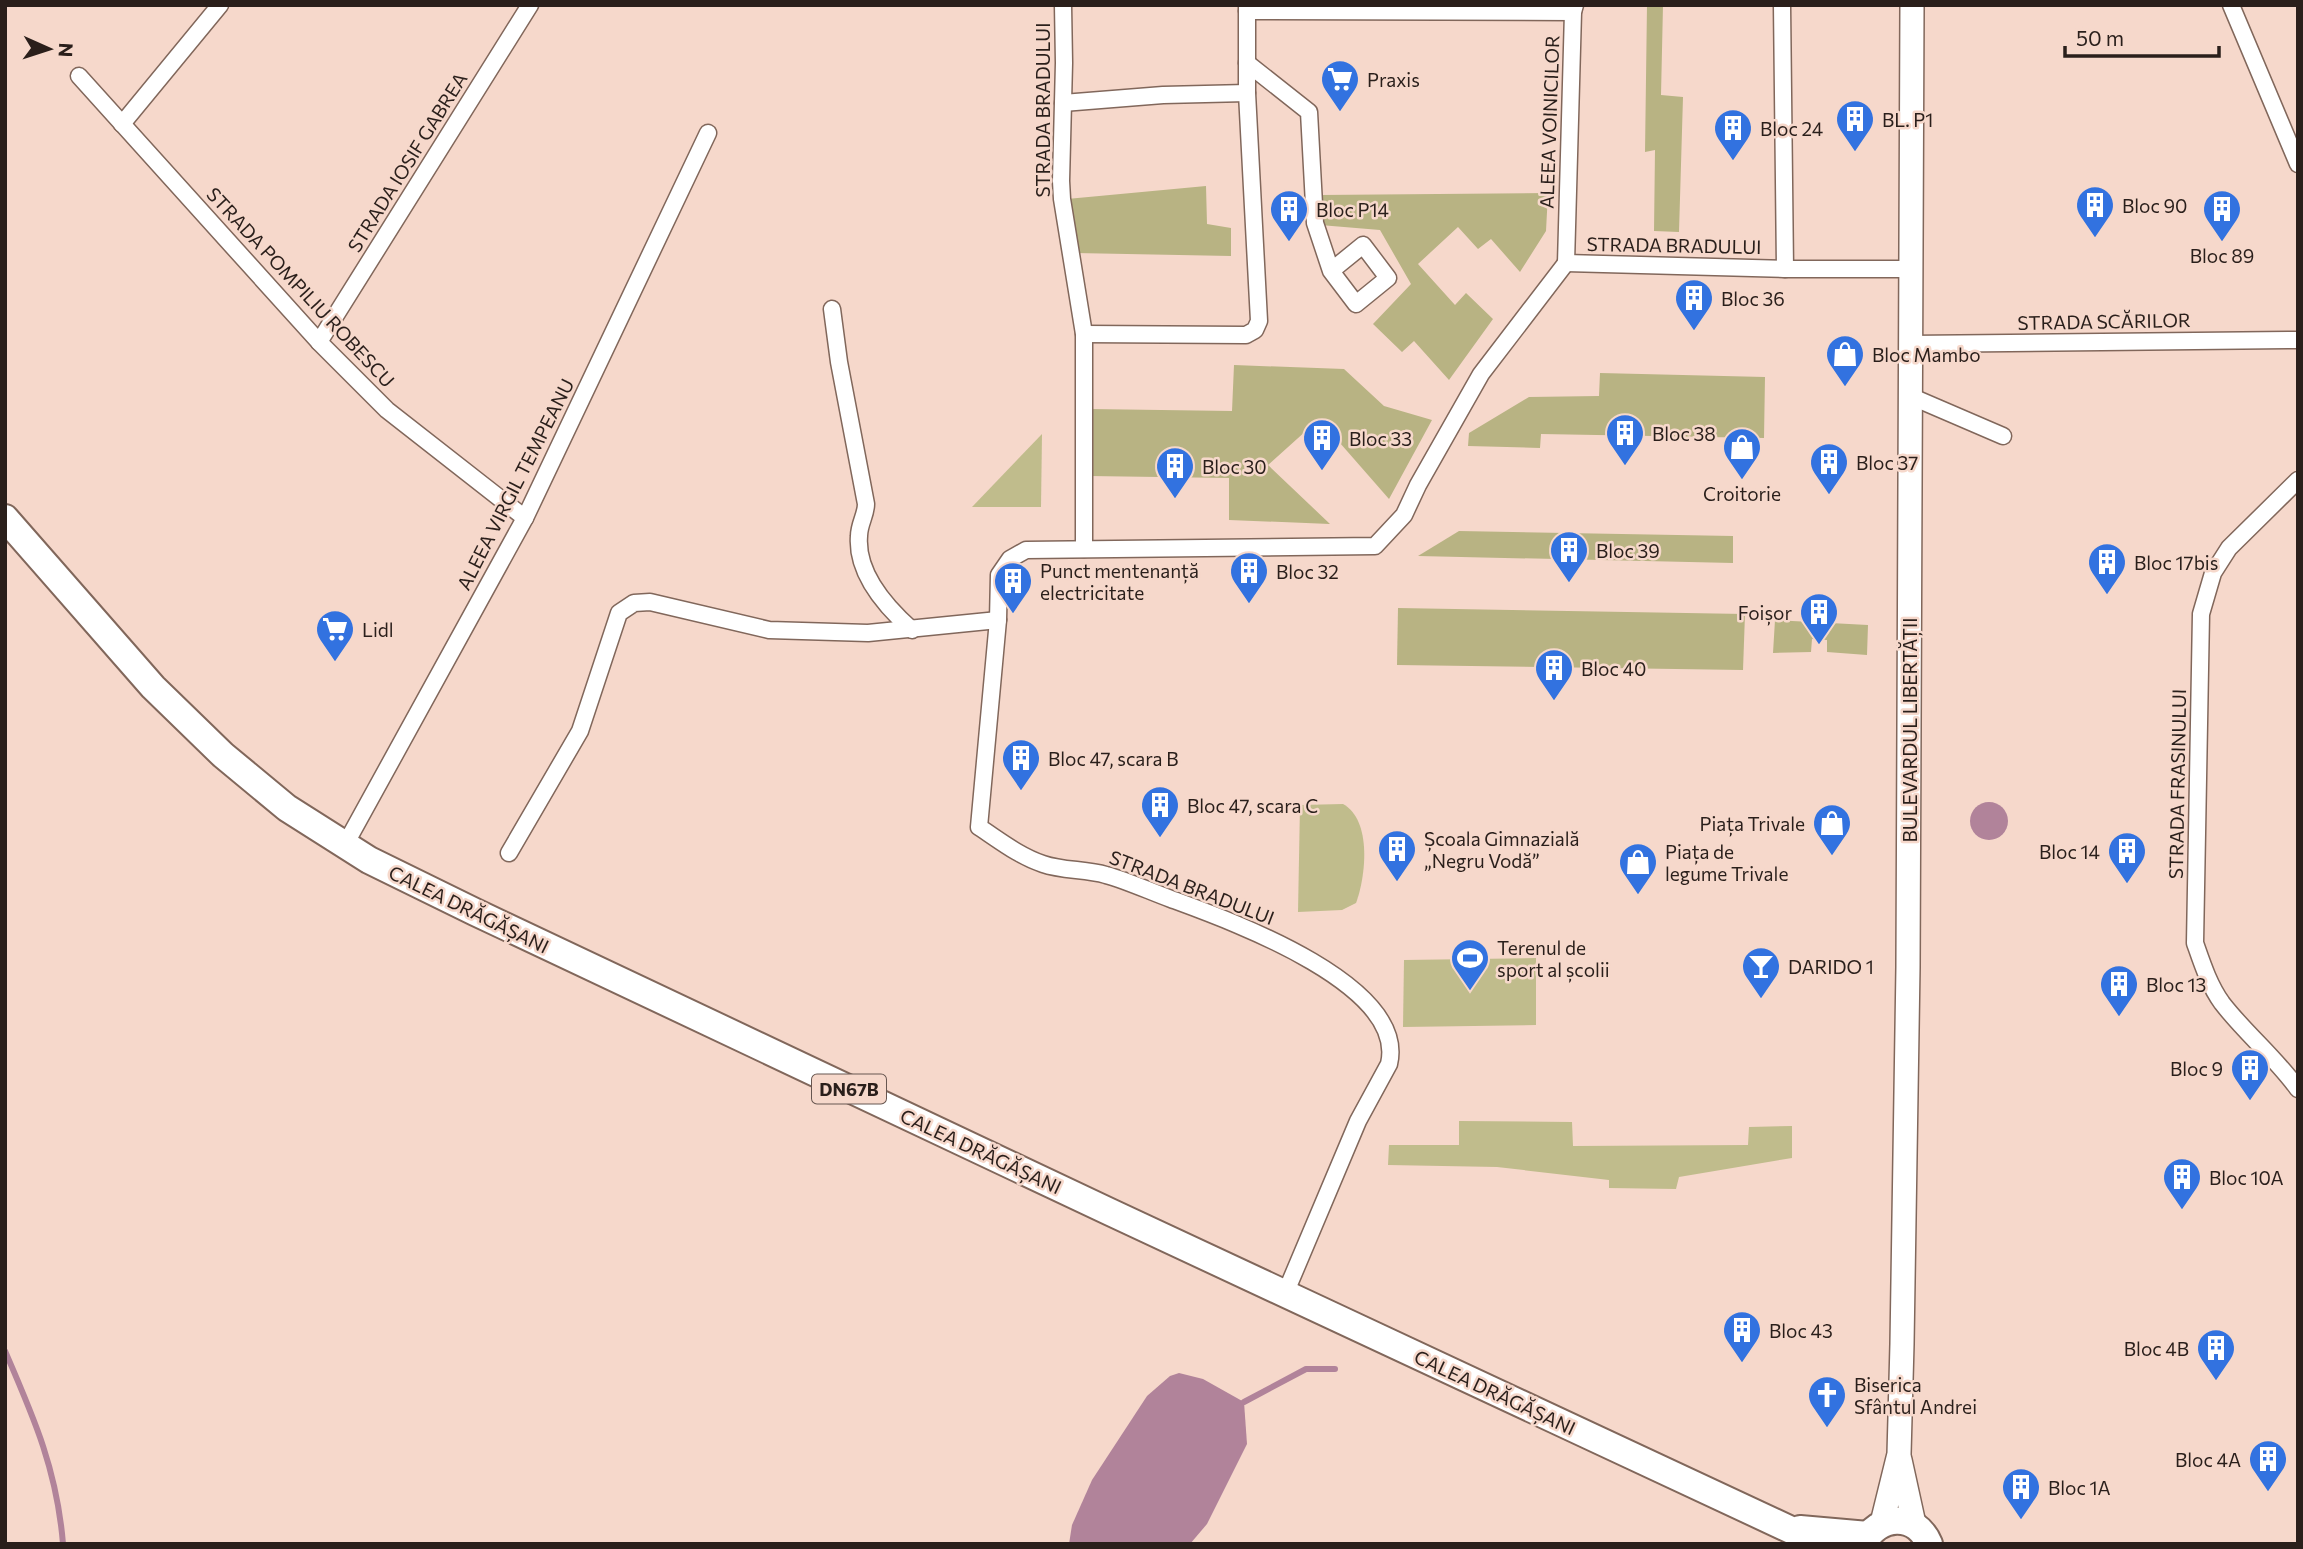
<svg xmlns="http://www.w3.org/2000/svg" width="2303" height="1549" viewBox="0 0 2303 1549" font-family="Commissioner,sans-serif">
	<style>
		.green { fill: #c0bc8c }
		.forest { fill: #b8b383 }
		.water { fill: #b1839a }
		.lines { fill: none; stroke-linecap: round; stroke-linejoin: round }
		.stream { stroke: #b1839a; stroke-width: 6 }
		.street-casing { stroke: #81675b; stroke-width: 19 }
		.secondary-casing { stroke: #81675b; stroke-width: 26 }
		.primary-casing { stroke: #81675b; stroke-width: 30 }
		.street { stroke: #fff; stroke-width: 16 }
		.secondary { stroke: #fff; stroke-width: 23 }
		.primary { stroke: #fff; stroke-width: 26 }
		.labels { text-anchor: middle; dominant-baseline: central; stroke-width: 5; stroke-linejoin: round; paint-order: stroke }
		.shield { fill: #f6d8cb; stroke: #675650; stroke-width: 2 }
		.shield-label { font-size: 18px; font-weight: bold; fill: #2a1f1b }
		.poi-label { font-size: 19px; fill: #2a1f1b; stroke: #f6d8cb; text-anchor: start }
		.street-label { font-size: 19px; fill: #2a1f1b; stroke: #f6d8cb }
	</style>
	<rect width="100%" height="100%" fill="#f6d8cb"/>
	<g class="green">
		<polygon points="1042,434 1041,507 972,507"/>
		<path d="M1343 804C1372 820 1366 876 1356 903L1342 910 1298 912 1300 805Z"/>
		<polygon points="1536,958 1536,1025 1403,1027 1404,960"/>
		<polygon points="1459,1121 1572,1122 1573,1146 1748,1145 1749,1127 1792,1126 1792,1158 1679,1177 1676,1189 1609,1188 1609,1180 1497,1167 1388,1165 1389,1145 1459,1145"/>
	</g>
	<g class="forest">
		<polygon points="1647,5 1663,5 1661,95 1683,97 1679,232 1654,231 1655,150 1645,152"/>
		<polygon points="1206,186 1207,224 1231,228 1231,256 1075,253 1067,199"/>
		<polygon points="1548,193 1546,231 1520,272 1491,239 1478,249 1458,227 1418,264 1455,305 1466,293 1493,319 1449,380 1414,341 1402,352 1373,324 1411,284 1380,230 1320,225 1320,195"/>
		<polygon points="1234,365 1344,369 1384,406 1432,420 1389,499 1340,443 1328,451 1307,430 1268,465 1330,524 1229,520 1229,478 1089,476 1090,409 1232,411"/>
		<polygon points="1600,373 1765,377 1764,438 1541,434 1540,448 1468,446 1469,433 1529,397 1599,396"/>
		<polygon points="1459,531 1733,536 1733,563 1418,556"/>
		<polygon points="1398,608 1745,614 1743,670 1397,665"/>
		<polygon points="1775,620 1868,625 1867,655 1827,652 1827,640 1812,639 1811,652 1773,653"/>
	</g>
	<g class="water">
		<circle cx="1989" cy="821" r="19"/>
		<polygon points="1179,1373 1203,1379 1244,1402 1247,1444 1207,1524 1190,1544 1069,1544 1072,1525 1092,1480 1147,1396 1170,1376"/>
	</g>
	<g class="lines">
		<g class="stream">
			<path d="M5 1351C34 1418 57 1470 63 1544"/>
			<polyline points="1244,1402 1306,1369 1335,1369"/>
		</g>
		<defs>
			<g id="street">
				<polyline points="1063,5 1064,63 1061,181 1062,199 1084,334 1084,549"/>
				<polyline points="1782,5 1785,269"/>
				<polyline points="2231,5 2298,164"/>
				<polyline points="1247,11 1573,12"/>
				<polyline points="1247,63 1309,112 1315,223 1331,271 1356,304 1388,278 1363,245 1331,271"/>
				<polyline points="79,76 319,342 387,410 525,518"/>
				<polyline points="1063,103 1163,95 1247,93"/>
				<polyline points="122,124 220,5"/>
				<polyline points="1566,263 1785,269 1910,269"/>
				<polyline points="1566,263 1573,12 1575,5"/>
				<path d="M832 309 839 362 866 504C866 515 859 524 859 536 856 573 886 607 912 630"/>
				<polyline points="1084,334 1246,335 1255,330 1259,321 1247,93 1247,5"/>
				<polyline points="319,342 530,5"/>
				<polyline points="1910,344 2298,340"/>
				<polyline points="1910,396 2003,436"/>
				<path d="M2298 480 2229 548 2213 573 2201 614 2195 943C2202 963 2209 985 2222 1003 2245 1033 2275 1057 2298 1089"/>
				<polyline points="345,845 525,518 708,133"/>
				<polyline points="509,853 580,731 619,613 634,603 650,602 769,630 868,633 998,620"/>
				<path d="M1285 1294 1358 1121 1389 1064C1408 984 1228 920 1171 899 1149 891 1128 881 1106 875 1086 869 1063 871 1043 864 1019 856 999 840 979 827L998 620 999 575 1010 559 1026 550 1375 546 1404 515 1418 485 1481 374 1566 263"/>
			</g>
			<g id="secondary">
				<polyline points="1900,1460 1914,1524"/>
				<polyline points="1882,1523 1899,1454 1902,1344 1908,967 1912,5"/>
			</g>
			<g id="primary">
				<polyline points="5,518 153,687 223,755 287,808 369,860 475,912 1110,1212 1821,1544"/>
				<polyline points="1800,1529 1868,1535"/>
				<path d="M1863 1544C1878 1514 1916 1512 1929 1544"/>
			</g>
		</defs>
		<use href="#street" class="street-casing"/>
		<use href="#secondary" class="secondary-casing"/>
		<use href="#primary" class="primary-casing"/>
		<use href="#street" class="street"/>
		<use href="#secondary" class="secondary"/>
		<use href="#primary" class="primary"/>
	</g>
	<defs>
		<symbol id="supermarket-pin" viewBox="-11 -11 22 30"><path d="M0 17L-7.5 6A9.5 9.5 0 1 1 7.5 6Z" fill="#3272e0" stroke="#f6d8cb"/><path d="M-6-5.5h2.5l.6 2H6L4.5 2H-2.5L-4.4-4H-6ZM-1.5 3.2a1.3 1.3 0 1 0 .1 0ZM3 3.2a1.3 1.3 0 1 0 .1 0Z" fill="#fff"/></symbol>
		<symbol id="building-pin" viewBox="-11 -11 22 30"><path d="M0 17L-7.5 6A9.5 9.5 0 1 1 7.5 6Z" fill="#3272e0" stroke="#f6d8cb"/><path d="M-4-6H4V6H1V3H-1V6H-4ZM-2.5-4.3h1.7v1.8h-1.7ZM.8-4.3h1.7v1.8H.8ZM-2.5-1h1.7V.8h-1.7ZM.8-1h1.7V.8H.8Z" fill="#fff"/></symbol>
		<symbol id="shop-pin" viewBox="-11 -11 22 30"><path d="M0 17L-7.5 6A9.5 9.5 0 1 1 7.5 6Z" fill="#3272e0" stroke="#f6d8cb"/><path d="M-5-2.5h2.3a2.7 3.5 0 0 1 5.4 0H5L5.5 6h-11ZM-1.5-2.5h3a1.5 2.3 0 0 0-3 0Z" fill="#fff"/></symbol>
		<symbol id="stadium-pin" viewBox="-11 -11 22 30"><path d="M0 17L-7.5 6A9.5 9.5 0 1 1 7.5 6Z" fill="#3272e0" stroke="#f6d8cb"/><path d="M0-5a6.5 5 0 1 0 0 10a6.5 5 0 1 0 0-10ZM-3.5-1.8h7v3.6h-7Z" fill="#fff"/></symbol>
		<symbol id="bar-pin" viewBox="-11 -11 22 30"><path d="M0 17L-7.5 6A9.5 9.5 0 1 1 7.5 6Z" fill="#3272e0" stroke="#f6d8cb"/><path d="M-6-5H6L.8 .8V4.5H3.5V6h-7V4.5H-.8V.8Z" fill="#fff"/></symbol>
		<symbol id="church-pin" viewBox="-11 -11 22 30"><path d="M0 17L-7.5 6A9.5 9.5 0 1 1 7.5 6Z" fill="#3272e0" stroke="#f6d8cb"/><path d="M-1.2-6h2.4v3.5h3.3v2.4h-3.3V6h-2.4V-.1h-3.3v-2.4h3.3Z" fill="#fff"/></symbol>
	</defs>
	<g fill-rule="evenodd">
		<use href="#supermarket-pin" x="1318" y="57" width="44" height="60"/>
		<use href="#building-pin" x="1833" y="97" width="44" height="60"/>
		<use href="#building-pin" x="1711" y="106" width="44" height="60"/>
		<use href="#building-pin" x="2073" y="183" width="44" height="60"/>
		<use href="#building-pin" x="1267" y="187" width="44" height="60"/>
		<use href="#building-pin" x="2200" y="187" width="44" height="60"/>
		<use href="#building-pin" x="1672" y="276" width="44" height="60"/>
		<use href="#shop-pin" x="1823" y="332" width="44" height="60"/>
		<use href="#building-pin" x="1603" y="411" width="44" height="60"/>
		<use href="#building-pin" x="1300" y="416" width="44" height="60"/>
		<use href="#shop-pin" x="1720" y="425" width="44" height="60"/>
		<use href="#building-pin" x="1807" y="440" width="44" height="60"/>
		<use href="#building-pin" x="1153" y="444" width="44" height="60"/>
		<use href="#building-pin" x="1547" y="528" width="44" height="60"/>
		<use href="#building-pin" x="2085" y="540" width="44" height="60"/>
		<use href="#building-pin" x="1227" y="549" width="44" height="60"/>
		<use href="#building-pin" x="991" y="559" width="44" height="60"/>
		<use href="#building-pin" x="1797" y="590" width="44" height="60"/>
		<use href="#supermarket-pin" x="313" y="607" width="44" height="60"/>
		<use href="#building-pin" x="1532" y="646" width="44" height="60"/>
		<use href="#building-pin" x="999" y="736" width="44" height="60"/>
		<use href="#building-pin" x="1138" y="783" width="44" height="60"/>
		<use href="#shop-pin" x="1810" y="801" width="44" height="60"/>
		<use href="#building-pin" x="1375" y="827" width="44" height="60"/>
		<use href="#building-pin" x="2105" y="829" width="44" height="60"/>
		<use href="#shop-pin" x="1616" y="840" width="44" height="60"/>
		<use href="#stadium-pin" x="1448" y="936" width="44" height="60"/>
		<use href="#bar-pin" x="1739" y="944" width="44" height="60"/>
		<use href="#building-pin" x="2097" y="962" width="44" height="60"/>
		<use href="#building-pin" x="2228" y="1046" width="44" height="60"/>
		<use href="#building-pin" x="2160" y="1155" width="44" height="60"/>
		<use href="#building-pin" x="1720" y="1308" width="44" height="60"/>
		<use href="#building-pin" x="2194" y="1326" width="44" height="60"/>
		<use href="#church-pin" x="1805" y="1373" width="44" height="60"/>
		<use href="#building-pin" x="2246" y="1437" width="44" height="60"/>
		<use href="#building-pin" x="1999" y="1465" width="44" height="60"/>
	</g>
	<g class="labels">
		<rect class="shield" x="812" y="1074.5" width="74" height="29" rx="5"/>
		<g class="shield-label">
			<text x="849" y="1089">DN67B</text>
		</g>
		<g class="poi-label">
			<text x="1367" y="79">Praxis</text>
			<text x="1882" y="119">BL. P1</text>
			<text x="1760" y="128">Bloc 24</text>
			<text x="2122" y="205">Bloc 90</text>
			<text x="1316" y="209">Bloc P14</text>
			<text x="2222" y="255" text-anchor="middle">Bloc 89</text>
			<text x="1721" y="298">Bloc 36</text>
			<text x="1872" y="354">Bloc Mambo</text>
			<text x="1652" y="433">Bloc 38</text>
			<text x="1349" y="438">Bloc 33</text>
			<text x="1856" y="462">Bloc 37</text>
			<text x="1202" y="466">Bloc 30</text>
			<text x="1742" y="493" text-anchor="middle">Croitorie</text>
			<text x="1596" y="550">Bloc 39</text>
			<text x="2134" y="562">Bloc 17bis</text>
			<text x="1040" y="570">Punct mentenanță<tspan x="1040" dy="22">electricitate</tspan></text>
			<text x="1276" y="571">Bloc 32</text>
			<text x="1792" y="612" text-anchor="end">Foișor</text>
			<text x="362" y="629">Lidl</text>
			<text x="1581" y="668">Bloc 40</text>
			<text x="1048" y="758">Bloc 47, scara B</text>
			<text x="1187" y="805">Bloc 47, scara C</text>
			<text x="1805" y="823" text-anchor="end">Piața Trivale</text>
			<text x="1424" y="838">Școala Gimnazială<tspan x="1424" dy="22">„Negru Vodă”</tspan></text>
			<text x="1665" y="851">Piața de<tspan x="1665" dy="22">legume Trivale</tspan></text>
			<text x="2100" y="851" text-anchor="end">Bloc 14</text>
			<text x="1497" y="947">Terenul de<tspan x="1497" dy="22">sport al școlii</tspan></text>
			<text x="1788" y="966">DARIDO 1</text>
			<text x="2146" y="984">Bloc 13</text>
			<text x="2223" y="1068" text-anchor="end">Bloc 9</text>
			<text x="2209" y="1177">Bloc 10A</text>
			<text x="1769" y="1330">Bloc 43</text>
			<text x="2189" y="1348" text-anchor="end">Bloc 4B</text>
			<text x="1854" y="1384">Biserica<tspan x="1854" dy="22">Sfântul Andrei</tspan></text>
			<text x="2241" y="1459" text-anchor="end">Bloc 4A</text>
			<text x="2048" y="1487">Bloc 1A</text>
		</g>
		<g class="street-label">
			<text transform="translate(1042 110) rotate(-90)">STRADA BRADULUI</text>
			<text transform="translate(1549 122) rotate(-88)">ALEEA VOINICILOR</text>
			<text transform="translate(407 162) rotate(-58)">STRADA IOSIF GABREA</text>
			<text transform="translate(1674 245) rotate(1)">STRADA BRADULUI</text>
			<text transform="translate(301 287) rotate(47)">STRADA POMPILIU ROBESCU</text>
			<text transform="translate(2104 321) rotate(-1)">STRADA SCĂRILOR</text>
			<text transform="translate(515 484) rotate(-63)">ALEEA VIRGIL TEMPEANU</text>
			<text transform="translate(1909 730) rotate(-90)">BULEVARDUL LIBERTĂȚII</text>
			<text transform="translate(2177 784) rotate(-89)">STRADA FRASINULUI</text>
			<text transform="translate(1192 887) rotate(21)">STRADA BRADULUI</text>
			<text transform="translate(469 909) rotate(26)">CALEA DRĂGĂȘANI</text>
			<text transform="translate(981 1151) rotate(25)">CALEA DRĂGĂȘANI</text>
			<text transform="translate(1495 1392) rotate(25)">CALEA DRĂGĂȘANI</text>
		</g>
	</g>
	<rect width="2303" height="1549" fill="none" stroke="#2a1f1b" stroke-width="14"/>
	<g transform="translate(49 49) rotate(93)" stroke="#f6d8cb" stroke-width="5" paint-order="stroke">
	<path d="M0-5L12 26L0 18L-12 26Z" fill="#2a1f1b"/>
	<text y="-10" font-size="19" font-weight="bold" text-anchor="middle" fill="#2a1f1b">N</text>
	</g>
	<path d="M2065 46v10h154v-10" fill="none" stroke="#2a1f1b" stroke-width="3.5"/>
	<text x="2076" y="46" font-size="21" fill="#2a1f1b" stroke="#f6d8cb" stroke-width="5" paint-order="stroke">50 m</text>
</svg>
